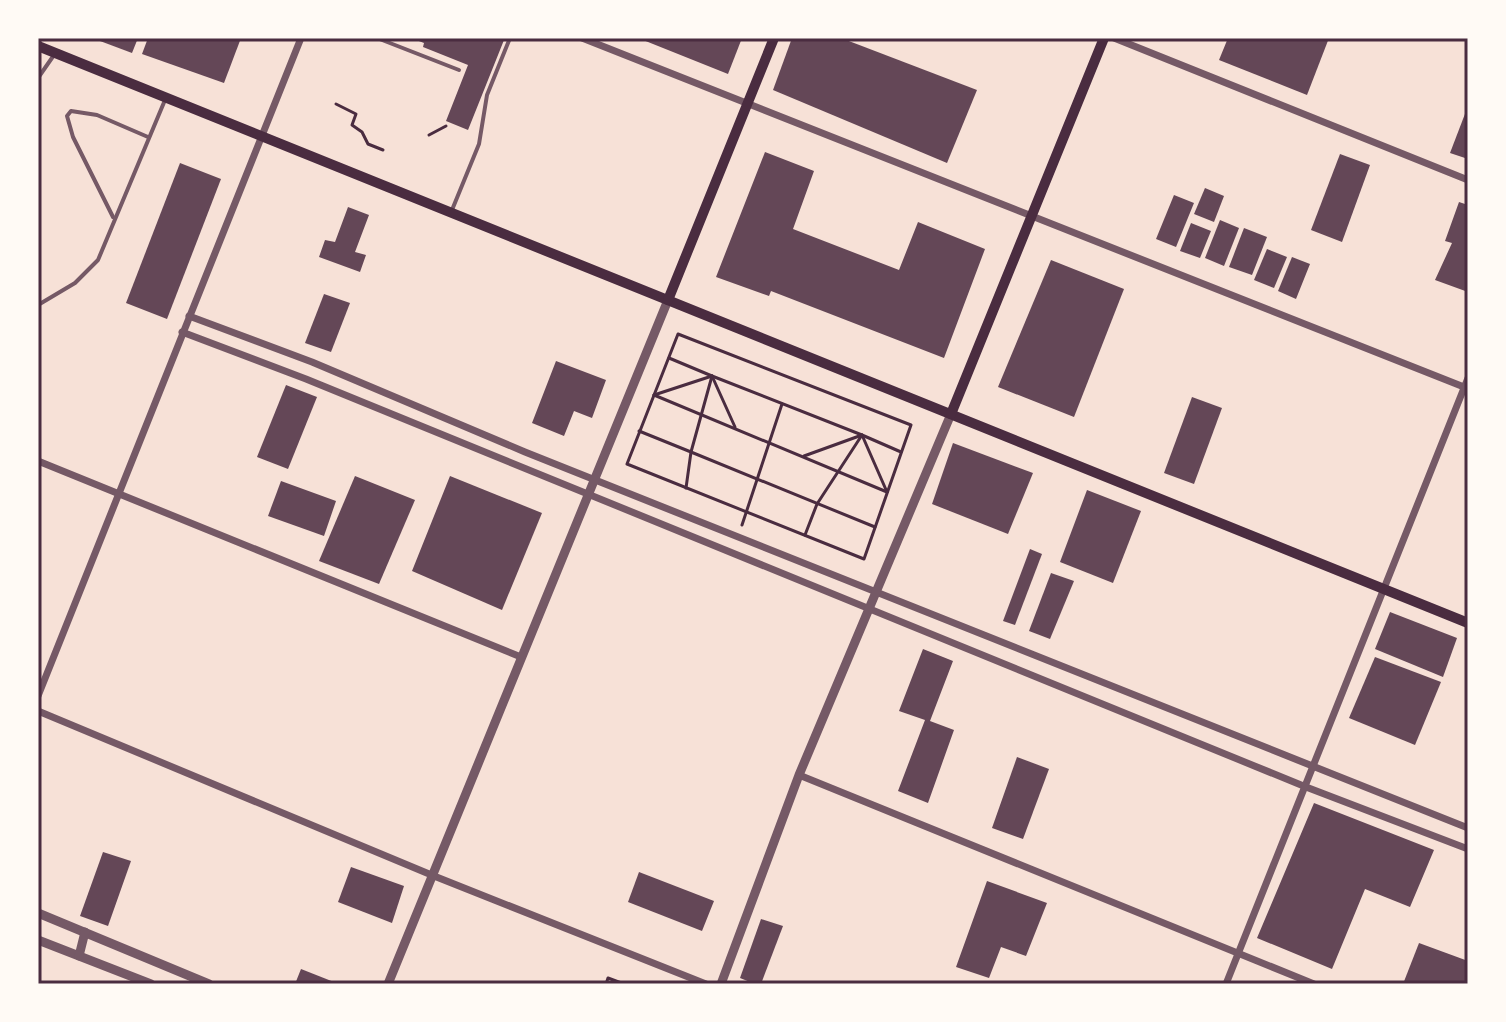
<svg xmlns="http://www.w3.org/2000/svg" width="1506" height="1022" viewBox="0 0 1506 1022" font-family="'Titillium Web',sans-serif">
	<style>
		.building { fill: #644757 }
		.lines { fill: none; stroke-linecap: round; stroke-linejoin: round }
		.path { stroke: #4a2c40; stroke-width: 3 }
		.service { stroke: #755966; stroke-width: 4 }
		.minor { stroke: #755966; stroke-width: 7 }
		.tertiary { stroke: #755966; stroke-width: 9 }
		.secondary { stroke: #4a2c40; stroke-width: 10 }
		.neatline { fill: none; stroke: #4a2c40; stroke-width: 3 }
	</style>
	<rect width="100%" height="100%" fill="#f7e1d7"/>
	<g class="building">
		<polygon points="101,38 138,38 132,53 100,41"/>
		<polygon points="148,38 241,38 224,83 142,54"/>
		<polygon points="411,38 504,40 468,130 446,121 468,65 423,47 424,43"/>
		<polygon points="638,38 742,38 728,74"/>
		<polygon points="792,38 841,38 977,90 947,163 773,90"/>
		<polygon points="1228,38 1329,38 1307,95 1219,60"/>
		<polygon points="1468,106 1468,159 1450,153"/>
		<polygon points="765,152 814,171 793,229 899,270 918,222 985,249 944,358 771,291 769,296 716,277"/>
		<polygon points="1340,154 1370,165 1342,242 1311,230"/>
		<polygon points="180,163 221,179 167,319 126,303"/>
		<polygon points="1205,188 1224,196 1214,222 1194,214"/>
		<polygon points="1174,195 1194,203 1176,247 1156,239"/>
		<polygon points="1459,202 1468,205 1468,240 1465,247 1468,249 1468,292 1435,280 1452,243 1445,241"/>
		<polygon points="348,207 369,215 355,252 366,255 360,272 319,257 325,240 335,242"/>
		<polygon points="1220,220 1239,228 1224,266 1205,258"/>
		<polygon points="1191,223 1211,231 1200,258 1180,251"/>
		<polygon points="1244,228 1267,237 1252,275 1229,267"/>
		<polygon points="1267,249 1287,257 1274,288 1254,280"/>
		<polygon points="1292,257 1310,264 1296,299 1278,291"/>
		<polygon points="1051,260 1124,289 1074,417 998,387"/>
		<polygon points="324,294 350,303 331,352 305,343"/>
		<polygon points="556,361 606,380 592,418 574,411 564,436 532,423"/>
		<polygon points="286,385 317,397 288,469 257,457"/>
		<polygon points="1192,397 1222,408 1194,484 1164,473"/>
		<polygon points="953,443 1033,473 1008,534 932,504"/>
		<polygon points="355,476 415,500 379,584 319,561"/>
		<polygon points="450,476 542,513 502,610 412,571"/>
		<polygon points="281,481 336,501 324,536 268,516"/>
		<polygon points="1087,490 1141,511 1113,583 1060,562"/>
		<polygon points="1030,549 1042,554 1015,625 1003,621"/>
		<polygon points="1051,573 1074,581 1050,639 1029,631"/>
		<polygon points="1390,612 1457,638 1443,677 1375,649"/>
		<polygon points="923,649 953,661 930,721 954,730 928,803 898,791 925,720 899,711"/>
		<polygon points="1375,657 1441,682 1415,745 1349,718"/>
		<polygon points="1017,757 1049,769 1023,839 992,828"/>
		<polygon points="1314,803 1434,850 1410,907 1365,889 1332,969 1257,938"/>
		<polygon points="103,852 131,861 108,926 80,916"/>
		<polygon points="351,867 404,886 392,923 338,902"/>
		<polygon points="639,872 714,901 702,931 628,902"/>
		<polygon points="987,881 1047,903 1026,956 1001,947 989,978 956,967"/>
		<polygon points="761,919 783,926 761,984 755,984 740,978"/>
		<polygon points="1419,943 1468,961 1468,984 1403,984"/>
		<polygon points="301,969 339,984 295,984"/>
	</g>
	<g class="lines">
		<g class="path">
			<polyline points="336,104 356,114 352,125 362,132 368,144 383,150"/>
			<polyline points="429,135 446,126"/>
			<polygon points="678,334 911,425 864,559 627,464"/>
			<polyline points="712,376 862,435 887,492"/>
			<polyline points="712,376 735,427"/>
			<polyline points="654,395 887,492"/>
			<polyline points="654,395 712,376 669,358"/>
			<polyline points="639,431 691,452 712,376"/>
			<polyline points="804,456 862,435 901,452"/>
			<polyline points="686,488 691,452 875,527"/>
			<polyline points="742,525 782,404"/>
			<polyline points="805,535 817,504 862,435"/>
			<polyline points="606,984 608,978 624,984"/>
		</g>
		<g class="service">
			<polyline points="377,38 459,70"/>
			<polyline points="38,78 54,55"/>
			<polyline points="452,210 479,144 487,95 510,38"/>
			<polyline points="113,217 73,137 67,116 71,111 97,115 148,137"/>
			<polyline points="38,305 75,283 98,260 165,100"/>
		</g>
		<g class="minor">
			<polyline points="582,38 1464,387"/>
			<polyline points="1114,38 1468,180"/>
			<polyline points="189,316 312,362 525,452 1468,828"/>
			<polyline points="182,332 306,379 1306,787 1468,849"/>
			<polyline points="38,461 521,657"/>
			<polyline points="38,696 301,38"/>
			<polyline points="38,711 434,876 706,984"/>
			<polyline points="799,775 1314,984"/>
			<polyline points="1226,984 1468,378"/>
		</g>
		<g class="tertiary">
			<polyline points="38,913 209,984"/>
			<polyline points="38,940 151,984"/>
			<polyline points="79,956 85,932"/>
			<polyline points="388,984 668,300"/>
			<polyline points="721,984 799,775 951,414"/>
		</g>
		<g class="secondary">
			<polyline points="38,46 1468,623"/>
			<polyline points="668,300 774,38"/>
			<polyline points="951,414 1104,38"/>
		</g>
	</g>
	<rect width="1506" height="1022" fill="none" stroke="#fffaf5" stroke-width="80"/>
	<rect x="40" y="40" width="1426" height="942" class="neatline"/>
</svg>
